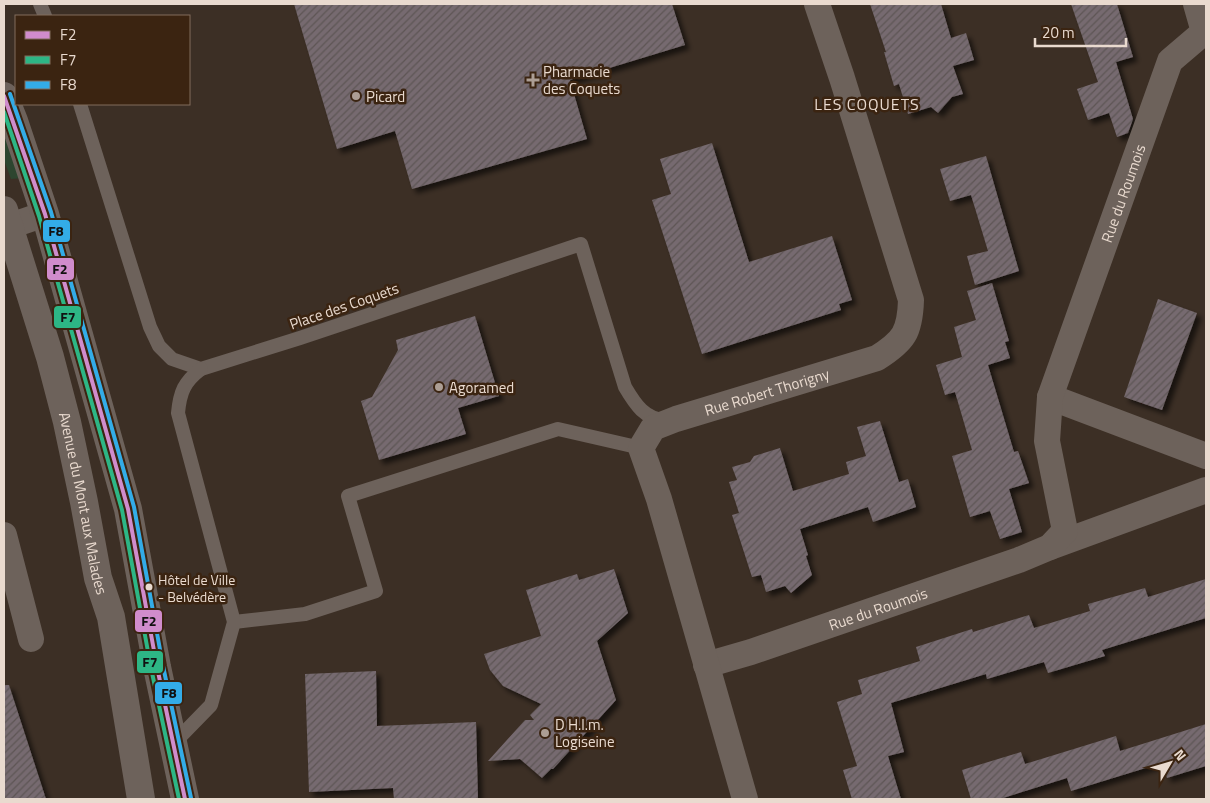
<svg xmlns="http://www.w3.org/2000/svg" width="1210" height="803" viewBox="0 0 1210 803" font-family="'Titillium Web',sans-serif">
	<style>
		.grass { fill: #2d452f }
		.building { fill: url(#building-hatch); filter: url(#shadow) }
		.lines { fill: none; stroke-linecap: round; stroke-linejoin: round }
		.service { stroke: #6d625b; stroke-width: 14 }
		.minor { stroke: #6d625b; stroke-width: 26 }
		.tertiary { stroke: #6d625b; stroke-width: 28 }
		.bus-1-casing { stroke: #3b2411; stroke-width: 8 }
		.bus-2-casing { stroke: #3b2411; stroke-width: 8 }
		.bus-3-casing { stroke: #3b2411; stroke-width: 8 }
		.bus-1 { stroke: #d08ccc; stroke-width: 4 }
		.bus-2 { stroke: #2db685; stroke-width: 4 }
		.bus-3 { stroke: #33ace7; stroke-width: 4 }
		.poi-dot { fill: #ac9e94; stroke: #3b2411; stroke-width: 2 }
		.bus-dot { fill: #e9dacf; stroke: #3b2411; stroke-width: 2 }
		.labels { text-anchor: middle; dominant-baseline: central; stroke-width: 5; stroke-linejoin: round; paint-order: stroke }
		.bus-label { font-size: 14px; fill: #e9dacf; stroke: #3b2411; text-anchor: start }
		.poi-label { font-size: 15px; fill: #e9dacf; stroke: #3b2411; text-anchor: start }
		.street-label { font-size: 15px; fill: #e9dacf; stroke: #3b2411 }
		.neighbourhood-label { font-size: 16px; letter-spacing: 1px; fill: #e9dacf; stroke: #3b2411 }
		.line-badge { stroke: #3b2411; stroke-width: 2 }
		.pale-badge-label { font-size: 14px; text-anchor: middle; font-weight: bold; fill: #111 }
	</style>
	<defs>
		<pattern id="building-hatch" width="6" height="6" patternUnits="userSpaceOnUse" patternTransform="scale(1.25)"><rect width="6" height="6" fill="#766a6f"/><path d="M-1 1l2-2M0 6l6-6M5 7l2-2" fill="none" stroke="#5e5656"/></pattern>
		<filter id="shadow"><feDropShadow dx="4.5" dy="4.5" stdDeviation="2.5" flood-color="#0009"/></filter>
	</defs>
	<rect width="100%" height="100%" fill="#3c2f25"/>
	<polygon class="grass" points="4,131 23,178 11,179 4,160"/>
	<g class="building">
		<polygon points="294,4 672,4 685,45 570,80 587,139 412,189 395,131 337,149"/>
		<polygon points="870,4 941,4 951,38 966,33 974,60 953,66 963,94 952,97 938,113 931,107 908,114 899,84 894,86 884,52 886,52"/>
		<polygon points="1071,4 1117,4 1133,57 1116,62 1133,119 1128,133 1117,137 1109,113 1088,120 1077,89 1098,82"/>
		<polygon points="712,143 749,262 832,236 852,300 839,304 841,310 702,354 652,200 671,194 660,159"/>
		<polygon points="986,156 1019,271 975,285 967,256 988,251 971,195 950,201 940,169"/>
		<polygon points="992,283 1009,341 1005,342 1010,358 988,365 1014,452 1018,451 1029,483 1009,489 1022,532 1000,539 990,511 970,517 952,456 972,450 955,392 945,395 936,365 962,357 954,327 976,320 967,291"/>
		<polygon points="1158,299 1197,313 1162,410 1124,397"/>
		<polygon points="475,316 499,396 458,408 466,434 379,460 361,401 372,397 398,350 396,340"/>
		<polygon points="880,421 899,482 908,479 916,507 873,522 868,507 800,529 808,555 806,556 812,575 791,593 785,586 766,592 761,575 752,577 732,515 739,513 729,482 737,480 732,467 750,462 754,456 780,448 793,491 849,474 846,462 866,456 857,427"/>
		<polygon points="614,569 628,613 597,641 616,700 553,769 551,769 542,778 520,759 488,761 525,720 534,720 530,715 541,704 503,686 490,670 484,654 541,636 526,590 577,574 579,580"/>
		<polygon points="1206,579 1206,618 1102,650 1105,656 1048,673 1044,662 987,679 986,674 891,703 904,752 888,756 901,799 852,799 843,770 857,766 837,702 862,694 858,680 920,661 916,647 972,629 973,632 1029,615 1034,628 1090,611 1088,604 1145,588 1148,597"/>
		<polygon points="376,671 377,726 476,722 478,799 394,799 393,788 309,792 305,674"/>
		<polygon points="4,685 9,685 46,799 4,799"/>
		<polygon points="1206,724 1206,766 1167,778 1162,763 1071,791 1067,778 1000,799 971,799 962,770 1021,752 1025,764 1116,736 1120,751"/>
	</g>
	<g class="lines">
		<g class="service">
			<polyline points="40,4 45,16"/>
			<path d="M80 104 150 327 159 346 172 359 201 369 300 338 581 244 625 387C635 404 645 420 666 420"/>
			<polyline points="234,622 305,614 376,591 348,496 558,429 641,448"/>
			<path d="M174 743 211 705 234 622 178 413C180 392 184 382 201 369"/>
		</g>
		<g class="minor">
			<polyline points="4,228 45,214"/>
			<polyline points="1050,397 1206,456"/>
			<polyline points="4,535 31,639"/>
			<polyline points="1050,547 1206,490"/>
			<path id="s1" d="M706 665 751 652 1019 560 1050 547 1065 531 1047 441 1050 397 1170 61 1204 32 1196 4"/>
			<path id="s2" d="M745 799 659 499 641 448 653 428 676 419 877 358C904 341 910 332 911 300L842 78 817 4"/>
		</g>
		<g class="tertiary">
			<polyline points="4,96 14,121 45,214 128,509 157,667 185,799"/>
			<path id="s3" d="M4 210 50 357 67 422 84 502 98 578 111 617 141 799"/>
		</g>
		<defs>
			<polyline id="bus-1" points="4,96 45,214 128,509 157,667 185,799"/>
			<polyline id="bus-2" points="4,112 39,216 122,510 151,668 179,799"/>
			<polyline id="bus-3" points="10,94 51,212 134,507 163,666 191,798"/>
		</defs>
		<use href="#bus-1" class="bus-1-casing"/>
		<use href="#bus-2" class="bus-2-casing"/>
		<use href="#bus-3" class="bus-3-casing"/>
		<use href="#bus-1" class="bus-1"/>
		<use href="#bus-2" class="bus-2"/>
		<use href="#bus-3" class="bus-3"/>
	</g>
	<g class="poi-dot">
		<path d="M530.5 72.5h5v5h5v5h-5v5h-5v-5h-5v-5h5z"/>
		<circle cx="356" cy="96" r="5"/>
		<circle cx="439" cy="387" r="5"/>
		<circle cx="545" cy="733" r="5"/>
	</g>
	<circle class="bus-dot" cx="149" cy="587" r="4.5"/>
	<g class="labels">
		<g class="bus-label">
			<text x="158" y="579">Hôtel de Ville<tspan x="158" dy="17">- Belvédère</tspan></text>
		</g>
		<g class="poi-label">
			<text x="543" y="71">Pharmacie<tspan x="543" dy="17">des Coquets</tspan></text>
			<text x="366" y="96">Picard</text>
			<text x="449" y="387">Agoramed</text>
			<text x="555" y="724">D H.l.m.<tspan x="555" dy="17">Logiseine</tspan></text>
		</g>
		<g class="street-label">
			<text stroke="none"><textPath href="#s1" startOffset="738">Rue du Roumois</textPath></text>
			<text transform="translate(344 306) rotate(-19)">Place des Coquets</text>
			<text stroke="none"><textPath href="#s2" startOffset="509">Rue Robert Thorigny</textPath></text>
			<text stroke="none"><textPath href="#s3" startOffset="304">Avenue du Mont aux Malades</textPath></text>
			<text stroke="none"><textPath href="#s1" startOffset="181">Rue du Roumois</textPath></text>
		</g>
		<g class="neighbourhood-label">
			<text x="867" y="104">LES COQUETS</text>
		</g>
	</g>
	<g class="line-badge">
		<rect x="42" y="219" width="29" height="24" rx="5" fill="#33ace7"/>
		<rect x="46" y="257" width="29" height="24" rx="5" fill="#d08ccc"/>
		<rect x="53" y="305" width="29" height="24" rx="5" fill="#2db685"/>
		<rect x="134" y="609" width="29" height="24" rx="5" fill="#d08ccc"/>
		<rect x="136" y="650" width="28" height="24" rx="5" fill="#2db685"/>
		<rect x="154" y="681" width="29" height="24" rx="5" fill="#33ace7"/>
	</g>
	<g class="pale-badge-label">
		<text x="56" y="236">F8</text>
		<text x="60" y="274">F2</text>
		<text x="68" y="322">F7</text>
		<text x="149" y="626">F2</text>
		<text x="150" y="667">F7</text>
		<text x="169" y="698">F8</text>
	</g>
	<rect width="1210" height="803" fill="none" stroke="#e9dacf" stroke-width="10"/>
	<rect x="15" y="15" width="175" height="90" fill="#3b2411" stroke="#816d5d"/>
	<rect x="25" y="31" width="25" height="8" fill="#d08ccc" stroke="#816d5d"/>
	<text x="60" y="40" font-size="15" fill="#e9dacf">F2</text>
	<rect x="25" y="56" width="25" height="8" fill="#2db685" stroke="#816d5d"/>
	<text x="60" y="65" font-size="15" fill="#e9dacf">F7</text>
	<rect x="25" y="81" width="25" height="8" fill="#33ace7" stroke="#816d5d"/>
	<text x="60" y="90" font-size="15" fill="#e9dacf">F8</text>
	<g transform="translate(1170 763) rotate(52)" stroke="#3b2411" stroke-width="4" paint-order="stroke">
	<path d="M0-4L9 19L0 12L-9 19Z" fill="#e9dacf"/>
	<text y="-8" font-size="14" font-weight="bold" text-anchor="middle" fill="#e9dacf">N</text>
	</g>
	<path d="M1035 38v8h91v-8" fill="none" stroke="#e9dacf" stroke-width="2.5"/>
	<text x="1042" y="38" font-size="15" fill="#e9dacf" stroke="#3b2411" stroke-width="4" paint-order="stroke">20 m</text>
</svg>
